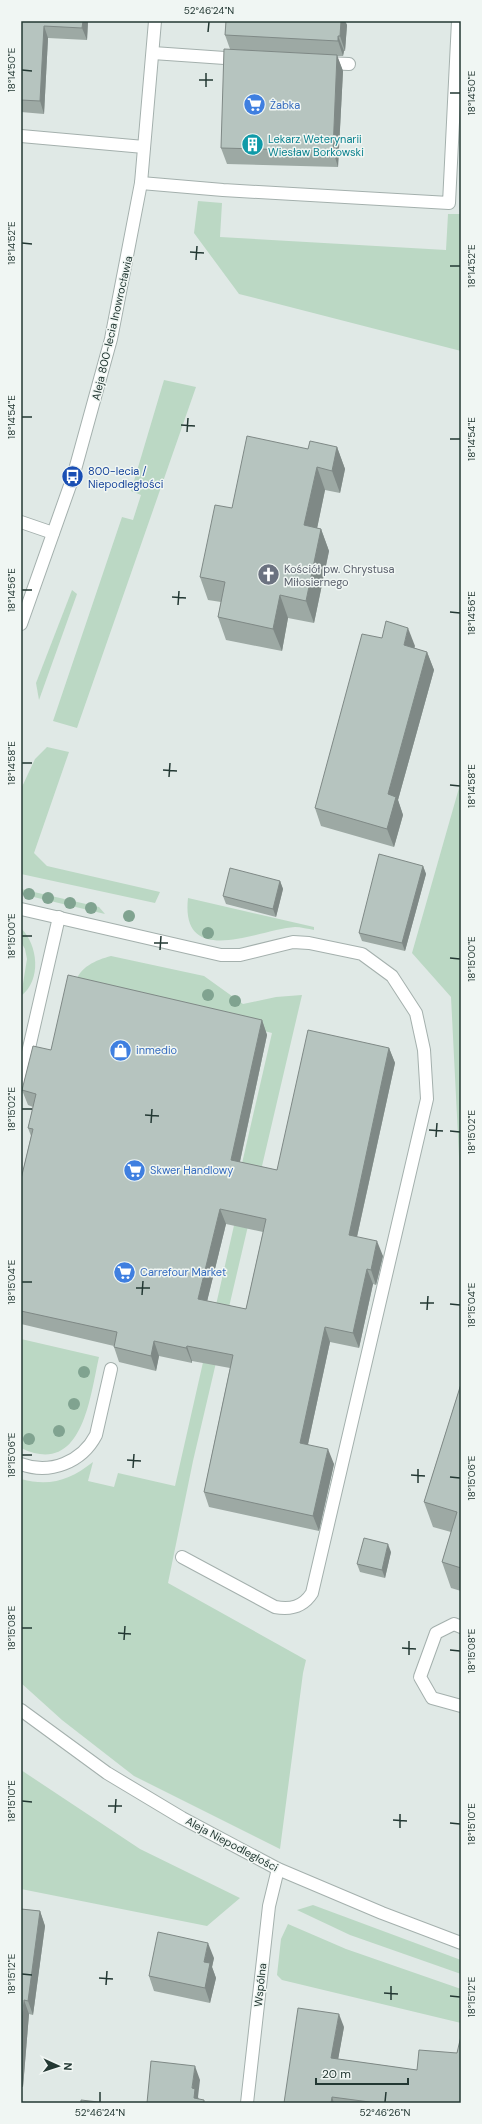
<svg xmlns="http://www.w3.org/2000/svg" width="482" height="2124" viewBox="0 0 482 2124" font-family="'DM Sans',sans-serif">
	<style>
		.green { fill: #bbd8c4 }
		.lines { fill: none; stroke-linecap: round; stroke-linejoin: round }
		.service-casing { stroke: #a4b0ad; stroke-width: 14 }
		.minor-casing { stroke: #a4b0ad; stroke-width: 14 }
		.tertiary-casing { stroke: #a4b0ad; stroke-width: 14 }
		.service { stroke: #fff; stroke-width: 12 }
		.minor { stroke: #fff; stroke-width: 12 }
		.tertiary { stroke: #fff; stroke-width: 12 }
		.tree { fill: #80a390 }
		.wall { fill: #9da9a4; fill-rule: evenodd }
		.shaded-wall { fill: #7f8986 }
		.building { fill: #b6c4bf; stroke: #7f8986; fill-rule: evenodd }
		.ticks { fill: none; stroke: #233833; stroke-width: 1.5 }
		.labels { text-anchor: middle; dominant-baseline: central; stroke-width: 3; stroke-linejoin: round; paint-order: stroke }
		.shop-label { font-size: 11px; fill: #366cbe; stroke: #f0f6f3; text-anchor: start }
		.culture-label { font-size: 11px; fill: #0d838f; stroke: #f0f6f3; text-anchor: start }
		.street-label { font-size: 11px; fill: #233833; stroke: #f0f6f3 }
		.transit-label { font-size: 11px; fill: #164399; stroke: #f0f6f3; text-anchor: start }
		.worship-label { font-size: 11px; fill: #5b616d; stroke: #f0f6f3; text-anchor: start }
		.neatline { fill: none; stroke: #233833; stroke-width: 1.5 }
		.ticks-label { font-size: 10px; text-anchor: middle; fill: #233833 }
	</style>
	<rect width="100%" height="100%" fill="#e0e9e6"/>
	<g class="green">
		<polygon points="198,201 222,203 220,237 446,250 448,214 461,214 461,351 239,294 194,233"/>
		<polygon points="164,380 196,387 77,728 53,721 122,517 133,520 141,495 131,491"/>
		<polygon points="72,590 77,594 39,700 36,683"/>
		<polygon points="47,747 69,752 34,853 47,866 160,892 155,903 21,874 21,789 35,759"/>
		<polygon points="461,781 461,1196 451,997 412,953"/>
		<polygon points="21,889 99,907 105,914 21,894"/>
		<path d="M188 898 314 927V930C308 929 301 927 295 927 260 929 180 970 188 898Z"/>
		<path d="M21 928C38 945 42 980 21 996L27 959 25 949 21 942Z"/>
		<path d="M111 956 204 976 243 1004 276 997 302 995 193 1461 168 1583 306 1660 303 1673 280 1849 134 1776 62 1720 21 1683V1479C50 1487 70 1480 93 1462L88 1481 114 1487 118 1473 175 1486 240 1199 234 1198 272 1033 75 984C79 967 96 960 111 956Z"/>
		<path d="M21 1339 99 1357C90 1396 83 1478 21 1448Z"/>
		<polygon points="21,1770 140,1849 240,1898 207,1926 21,1889"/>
		<polygon points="313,1905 461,1960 461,1974 350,1935 297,1910"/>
		<polygon points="288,1924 346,1949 461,1989 461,2023 282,1980 277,1975 281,1939"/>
	</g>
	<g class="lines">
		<defs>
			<g id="service">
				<polyline points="153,53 239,59"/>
				<polyline points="324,63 349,64"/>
				<polyline points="141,183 223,190 449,203 458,21"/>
				<path d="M21 909 221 955H240L293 942 309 943 362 954 392 976 416 1013 424 1050 427 1099 312 1593C303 1607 291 1610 275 1607L182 1557"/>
				<polyline points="21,1083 59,917"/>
				<path d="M21 1464C50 1475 82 1462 96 1435L111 1369"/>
				<polyline points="461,1627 454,1624 436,1633 420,1677 432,1698 461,1706"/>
			</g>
			<g id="minor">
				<polyline points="21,136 144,147"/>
				<polyline points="21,522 53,533"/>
				<polyline points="247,2103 269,1906 278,1869"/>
			</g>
			<g id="tertiary">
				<polyline points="21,624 73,477 111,339 141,183 155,21"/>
				<polyline points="21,1710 107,1773 182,1818 278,1869 382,1913 461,1943"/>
			</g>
		</defs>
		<use href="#service" class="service-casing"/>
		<use href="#minor" class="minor-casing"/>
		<use href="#tertiary" class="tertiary-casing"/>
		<use href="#service" class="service"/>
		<use href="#minor" class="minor"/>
		<use href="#tertiary" class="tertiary"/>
	</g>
	<g class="tree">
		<circle cx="29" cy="894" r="6"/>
		<circle cx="48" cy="898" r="6"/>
		<circle cx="70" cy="903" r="6"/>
		<circle cx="91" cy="908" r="6"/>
		<circle cx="129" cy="916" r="6"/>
		<circle cx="208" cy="933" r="6"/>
		<circle cx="208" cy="995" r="6"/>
		<circle cx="235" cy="1001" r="6"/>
		<circle cx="84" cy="1372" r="6"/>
		<circle cx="74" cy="1404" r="6"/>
		<circle cx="59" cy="1431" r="6"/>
		<circle cx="29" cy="1439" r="6"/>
	</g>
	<g class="wall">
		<polygon points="21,21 88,21 87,40 48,38 44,114 21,112"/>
		<polygon points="226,21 345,21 347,25 345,51 344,51 343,56 337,56 343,71 338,167 227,164 221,148 230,49 225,35"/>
		<polygon points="337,447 345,469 340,493 325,490 317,528 321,529 329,551 314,623 288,618 282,651 226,640 218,617 221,602 208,600 200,577 232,508 308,449"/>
		<polygon points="415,646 414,648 427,652 434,670 398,800 403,815 394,847 321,826 315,808"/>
		<polygon points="423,866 426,874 405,951 362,941 359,933"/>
		<polygon points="280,881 283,889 276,917 226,904 223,896"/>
		<path d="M262 1020 267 1035 240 1162 277 1170 389 1048 395 1063 357 1237 383 1256 376 1285 373 1284 359 1348 330 1342 308 1444 334 1464 319 1531 209 1507 204 1492 230 1368 192 1361V1363L159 1356 156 1371 119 1362 114 1347V1346L21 1324V1179L31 1136 28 1128 33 1107 28 1105 22 1090 51 1050ZM226 1224 263 1232 246 1309 207 1301Z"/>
		<polygon points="461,1384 461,1591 451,1588 442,1562 451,1532 433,1527 424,1502"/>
		<polygon points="391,1552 385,1578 360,1572 357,1564"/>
		<polygon points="21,1909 40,1911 45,1926 33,2015 29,2014 23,2087 21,2087"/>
		<polygon points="214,1958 212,1967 216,1978 210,2003 154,1991 149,1976"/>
		<polygon points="344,2027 338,2059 417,2070 457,2053 461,2103 284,2103"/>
	</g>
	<g class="shaded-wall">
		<polygon points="83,21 88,21 87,40 82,28"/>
		<polygon points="341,21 345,21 347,25 345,51 340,36"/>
		<polygon points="44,26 48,38 44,114 40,101"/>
		<polygon points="338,36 344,51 343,56 338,41"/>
		<polygon points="337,55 343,71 338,167 333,151"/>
		<polygon points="337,447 345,469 340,493 332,471"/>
		<polygon points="317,467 325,490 313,548 304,525"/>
		<polygon points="321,529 329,551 314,623 306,601"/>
		<polygon points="280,595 288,618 282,651 273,629"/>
		<polygon points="408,628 415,646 410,663 404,645"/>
		<polygon points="427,652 434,670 398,800 403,815 394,847 387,829 388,794"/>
		<polygon points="423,866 426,874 405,951 402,943"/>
		<polygon points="280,881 283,889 276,917 273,909"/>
		<polygon points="262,1020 267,1035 237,1175 231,1160"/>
		<polygon points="389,1048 395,1063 354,1250 349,1235"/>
		<polygon points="220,1209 226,1224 204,1314 198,1299"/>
		<polygon points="377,1241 383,1256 376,1285 371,1270"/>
		<polygon points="367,1269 373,1284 359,1348 353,1333"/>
		<polygon points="325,1327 330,1342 305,1458 300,1443"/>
		<polygon points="154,1341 159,1356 156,1371 151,1356"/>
		<polygon points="187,1346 192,1361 192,1363 186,1348"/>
		<polygon points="328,1449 334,1464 319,1531 313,1516"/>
		<polygon points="388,1544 391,1552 385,1578 382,1570"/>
		<polygon points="40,1911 45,1926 33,2015 28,2001"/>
		<polygon points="208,1943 214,1958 212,1967 216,1978 210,2003 205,1988 204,1962"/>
		<polygon points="24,2000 29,2014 23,2087 21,2082 21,2034"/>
		<polygon points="339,2014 344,2027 336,2071 331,2058"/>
		<polygon points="195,2066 200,2080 198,2097 200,2103 194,2098 192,2088"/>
		<polygon points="332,2097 334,2103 331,2103"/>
	</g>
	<g class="building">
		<polygon points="21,21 83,21 82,28 44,26 40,101 21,100"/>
		<polygon points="226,21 341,21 340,36 338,36 338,41 225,35"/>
		<polygon points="224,49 337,55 333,151 221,148"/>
		<polygon points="247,436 308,449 310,441 337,447 332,471 317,467 304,525 321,529 306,601 280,595 273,629 218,617 225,582 200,577 215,505 232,508"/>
		<polygon points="386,621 408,628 404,645 427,652 388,794 396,797 387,829 315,808 362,634 382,638"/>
		<polygon points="379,854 423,866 402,943 359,933"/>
		<polygon points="230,868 280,881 273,909 223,896"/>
		<path d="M68 975 262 1020 231 1160 277 1170 308 1030 389 1048 349 1235 377 1241 371 1270 367 1269 353 1333 325 1327 300 1443 328 1449 313 1516 204 1492 233 1355 187 1346 186 1348 154 1341 151 1356 114 1347 117 1332 21 1311V1179L33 1129 28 1128 36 1094 22 1090 33 1046 51 1050ZM220 1209 266 1219 246 1309 198 1299Z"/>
		<polygon points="461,1384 461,1568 442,1562 457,1512 424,1502"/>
		<polygon points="364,1538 388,1544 382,1570 357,1564"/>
		<polygon points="21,1909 40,1911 28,2001 24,2000 21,2034"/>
		<polygon points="158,1932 208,1943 204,1962 210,1963 205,1988 149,1976"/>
		<polygon points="298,2008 339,2014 331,2058 417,2070 419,2050 457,2053 461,2036 461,2103 377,2103 332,2097 331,2103 284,2103"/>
		<polygon points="151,2061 195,2066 192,2088 195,2089 194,2098 204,2100 204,2103 147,2103"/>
		<polygon points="81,2100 107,2103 81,2103"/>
	</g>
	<path class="ticks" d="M208 32 209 22M22 70 32 71M199 80H213M206 87V73M450 93H460M22 243 32 244M190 252 204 253M196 260 197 246M450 266H460M22 417H32M181 425 195 426M187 432 188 418M450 439H460M22 590H32M172 597 186 598M178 605 179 591M450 612 460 613M22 763H32M163 770 177 771M169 777 170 763M450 785 460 786M22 936H32M154 943H168M160 950 161 936M450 958 460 959M22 1109H32M145 1115 159 1116M151 1123 152 1109M429 1130 443 1131M450 1131 460 1132M436 1137 437 1123M22 1282H32M136 1288H150M142 1295 143 1281M420 1303H434M450 1304 460 1305M427 1310 428 1296M22 1455H32M127 1460 141 1461M133 1468 134 1454M411 1475 425 1476M450 1477 460 1478M418 1483V1469M22 1628H32M118 1633 131 1634M124 1640 125 1626M402 1648 416 1649M450 1650 460 1651M409 1655V1641M22 1801 32 1802M108 1806H122M115 1813 116 1799M393 1820 407 1821M450 1823 460 1824M400 1828V1814M22 1974 32 1975M99 1978 113 1979M106 1985 107 1971M384 1993 398 1994M450 1996 460 1997M391 2000V1986M100 2102V2092M385 2102 386 2092"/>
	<defs>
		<symbol id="supermarket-disc" viewBox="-11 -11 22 22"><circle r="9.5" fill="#3f7fe0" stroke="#f0f6f3"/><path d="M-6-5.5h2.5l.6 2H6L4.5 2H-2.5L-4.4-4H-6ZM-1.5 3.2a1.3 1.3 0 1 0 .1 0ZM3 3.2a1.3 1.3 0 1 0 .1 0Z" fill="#fff"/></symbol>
		<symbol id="building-disc" viewBox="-11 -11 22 22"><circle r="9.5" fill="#0f9aa8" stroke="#f0f6f3"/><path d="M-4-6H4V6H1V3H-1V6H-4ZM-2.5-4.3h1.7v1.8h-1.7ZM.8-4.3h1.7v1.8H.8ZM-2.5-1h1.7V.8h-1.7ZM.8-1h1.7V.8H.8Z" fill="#fff"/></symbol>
		<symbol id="bus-disc" viewBox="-11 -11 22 22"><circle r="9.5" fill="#1a4fb4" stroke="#f0f6f3"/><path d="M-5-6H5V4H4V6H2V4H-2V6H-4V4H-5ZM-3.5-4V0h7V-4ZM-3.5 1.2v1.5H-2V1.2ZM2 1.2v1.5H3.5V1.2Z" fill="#fff"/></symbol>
		<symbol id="church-disc" viewBox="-11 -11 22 22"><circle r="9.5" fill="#6b7280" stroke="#f0f6f3"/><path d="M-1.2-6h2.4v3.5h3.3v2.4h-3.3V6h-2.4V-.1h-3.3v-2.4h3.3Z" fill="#fff"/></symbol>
		<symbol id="shop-disc" viewBox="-11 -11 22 22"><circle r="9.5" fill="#3f7fe0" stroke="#f0f6f3"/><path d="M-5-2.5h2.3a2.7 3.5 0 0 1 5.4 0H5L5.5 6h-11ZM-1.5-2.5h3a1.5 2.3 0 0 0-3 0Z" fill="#fff"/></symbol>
	</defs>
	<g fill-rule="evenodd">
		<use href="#supermarket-disc" x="242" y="92" width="25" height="25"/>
		<use href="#building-disc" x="240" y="132" width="25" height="25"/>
		<use href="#bus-disc" x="60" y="464" width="25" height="25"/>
		<use href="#church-disc" x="256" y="562" width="25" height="25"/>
		<use href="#shop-disc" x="108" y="1038" width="25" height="25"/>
		<use href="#supermarket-disc" x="122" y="1158" width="25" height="25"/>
		<use href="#supermarket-disc" x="112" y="1260" width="25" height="25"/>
	</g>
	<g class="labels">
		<g class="shop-label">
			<text x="270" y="105">Żabka</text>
			<text x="136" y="1050">inmedio</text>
			<text x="150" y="1170">Skwer Handlowy</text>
			<text x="140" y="1272">Carrefour Market</text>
		</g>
		<g class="culture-label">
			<text x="268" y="139">Lekarz Weterynarii<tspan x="268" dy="13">Wiesław Borkowski</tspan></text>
		</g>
		<g class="street-label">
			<text transform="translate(112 328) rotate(-77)">Aleja 800-lecia Inowrocławia</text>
			<text transform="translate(232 1844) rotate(28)">Aleja Niepodległości</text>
			<text transform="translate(260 1985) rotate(-84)">Wspólna</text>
		</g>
		<g class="transit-label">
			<text x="88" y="471">800-lecia /<tspan x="88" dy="13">Niepodległości</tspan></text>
		</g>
		<g class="worship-label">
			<text x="284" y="569">Kościół pw. Chrystusa<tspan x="284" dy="13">Miłosiernego</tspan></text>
		</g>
	</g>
	<rect width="482" height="2124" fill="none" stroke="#f0f6f3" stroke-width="44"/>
	<g transform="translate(58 2066) rotate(93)" stroke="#f0f6f3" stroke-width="3" paint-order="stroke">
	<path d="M0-3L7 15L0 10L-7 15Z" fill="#233833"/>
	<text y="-6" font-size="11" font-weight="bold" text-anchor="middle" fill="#233833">N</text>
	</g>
	<path d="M316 2078v6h92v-6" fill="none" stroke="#233833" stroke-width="2"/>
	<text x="322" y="2078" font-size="12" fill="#233833" stroke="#f0f6f3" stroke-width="3" paint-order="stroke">20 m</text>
	<rect x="22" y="22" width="438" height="2080" class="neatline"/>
	<g class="ticks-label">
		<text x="209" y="14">52°46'24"N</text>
		<text transform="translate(11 70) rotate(-90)" y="4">18°14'50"E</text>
		<text transform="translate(471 93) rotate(-90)" y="4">18°14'50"E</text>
		<text transform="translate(11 243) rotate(-90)" y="4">18°14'52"E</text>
		<text transform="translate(471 266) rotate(-90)" y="4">18°14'52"E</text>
		<text transform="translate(11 417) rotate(-90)" y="4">18°14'54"E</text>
		<text transform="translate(471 439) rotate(-90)" y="4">18°14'54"E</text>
		<text transform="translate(11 590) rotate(-90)" y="4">18°14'56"E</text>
		<text transform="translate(471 613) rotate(-90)" y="4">18°14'56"E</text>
		<text transform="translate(11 763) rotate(-90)" y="4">18°14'58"E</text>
		<text transform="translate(471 786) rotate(-90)" y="4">18°14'58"E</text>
		<text transform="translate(11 936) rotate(-90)" y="4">18°15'00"E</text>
		<text transform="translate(471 959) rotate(-90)" y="4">18°15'00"E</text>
		<text transform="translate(11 1109) rotate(-90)" y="4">18°15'02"E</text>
		<text transform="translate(471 1132) rotate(-90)" y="4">18°15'02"E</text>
		<text transform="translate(11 1282) rotate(-90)" y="4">18°15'04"E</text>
		<text transform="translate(471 1305) rotate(-90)" y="4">18°15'04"E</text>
		<text transform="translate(11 1455) rotate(-90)" y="4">18°15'06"E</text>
		<text transform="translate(471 1478) rotate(-90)" y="4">18°15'06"E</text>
		<text transform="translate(11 1628) rotate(-90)" y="4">18°15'08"E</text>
		<text transform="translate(471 1651) rotate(-90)" y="4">18°15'08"E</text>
		<text transform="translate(11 1801) rotate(-90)" y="4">18°15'10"E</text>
		<text transform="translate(471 1824) rotate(-90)" y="4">18°15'10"E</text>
		<text transform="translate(11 1974) rotate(-90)" y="4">18°15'12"E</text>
		<text transform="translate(471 1997) rotate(-90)" y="4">18°15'12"E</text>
		<text x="100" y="2116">52°46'24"N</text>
		<text x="385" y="2116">52°46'26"N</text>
	</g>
</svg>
